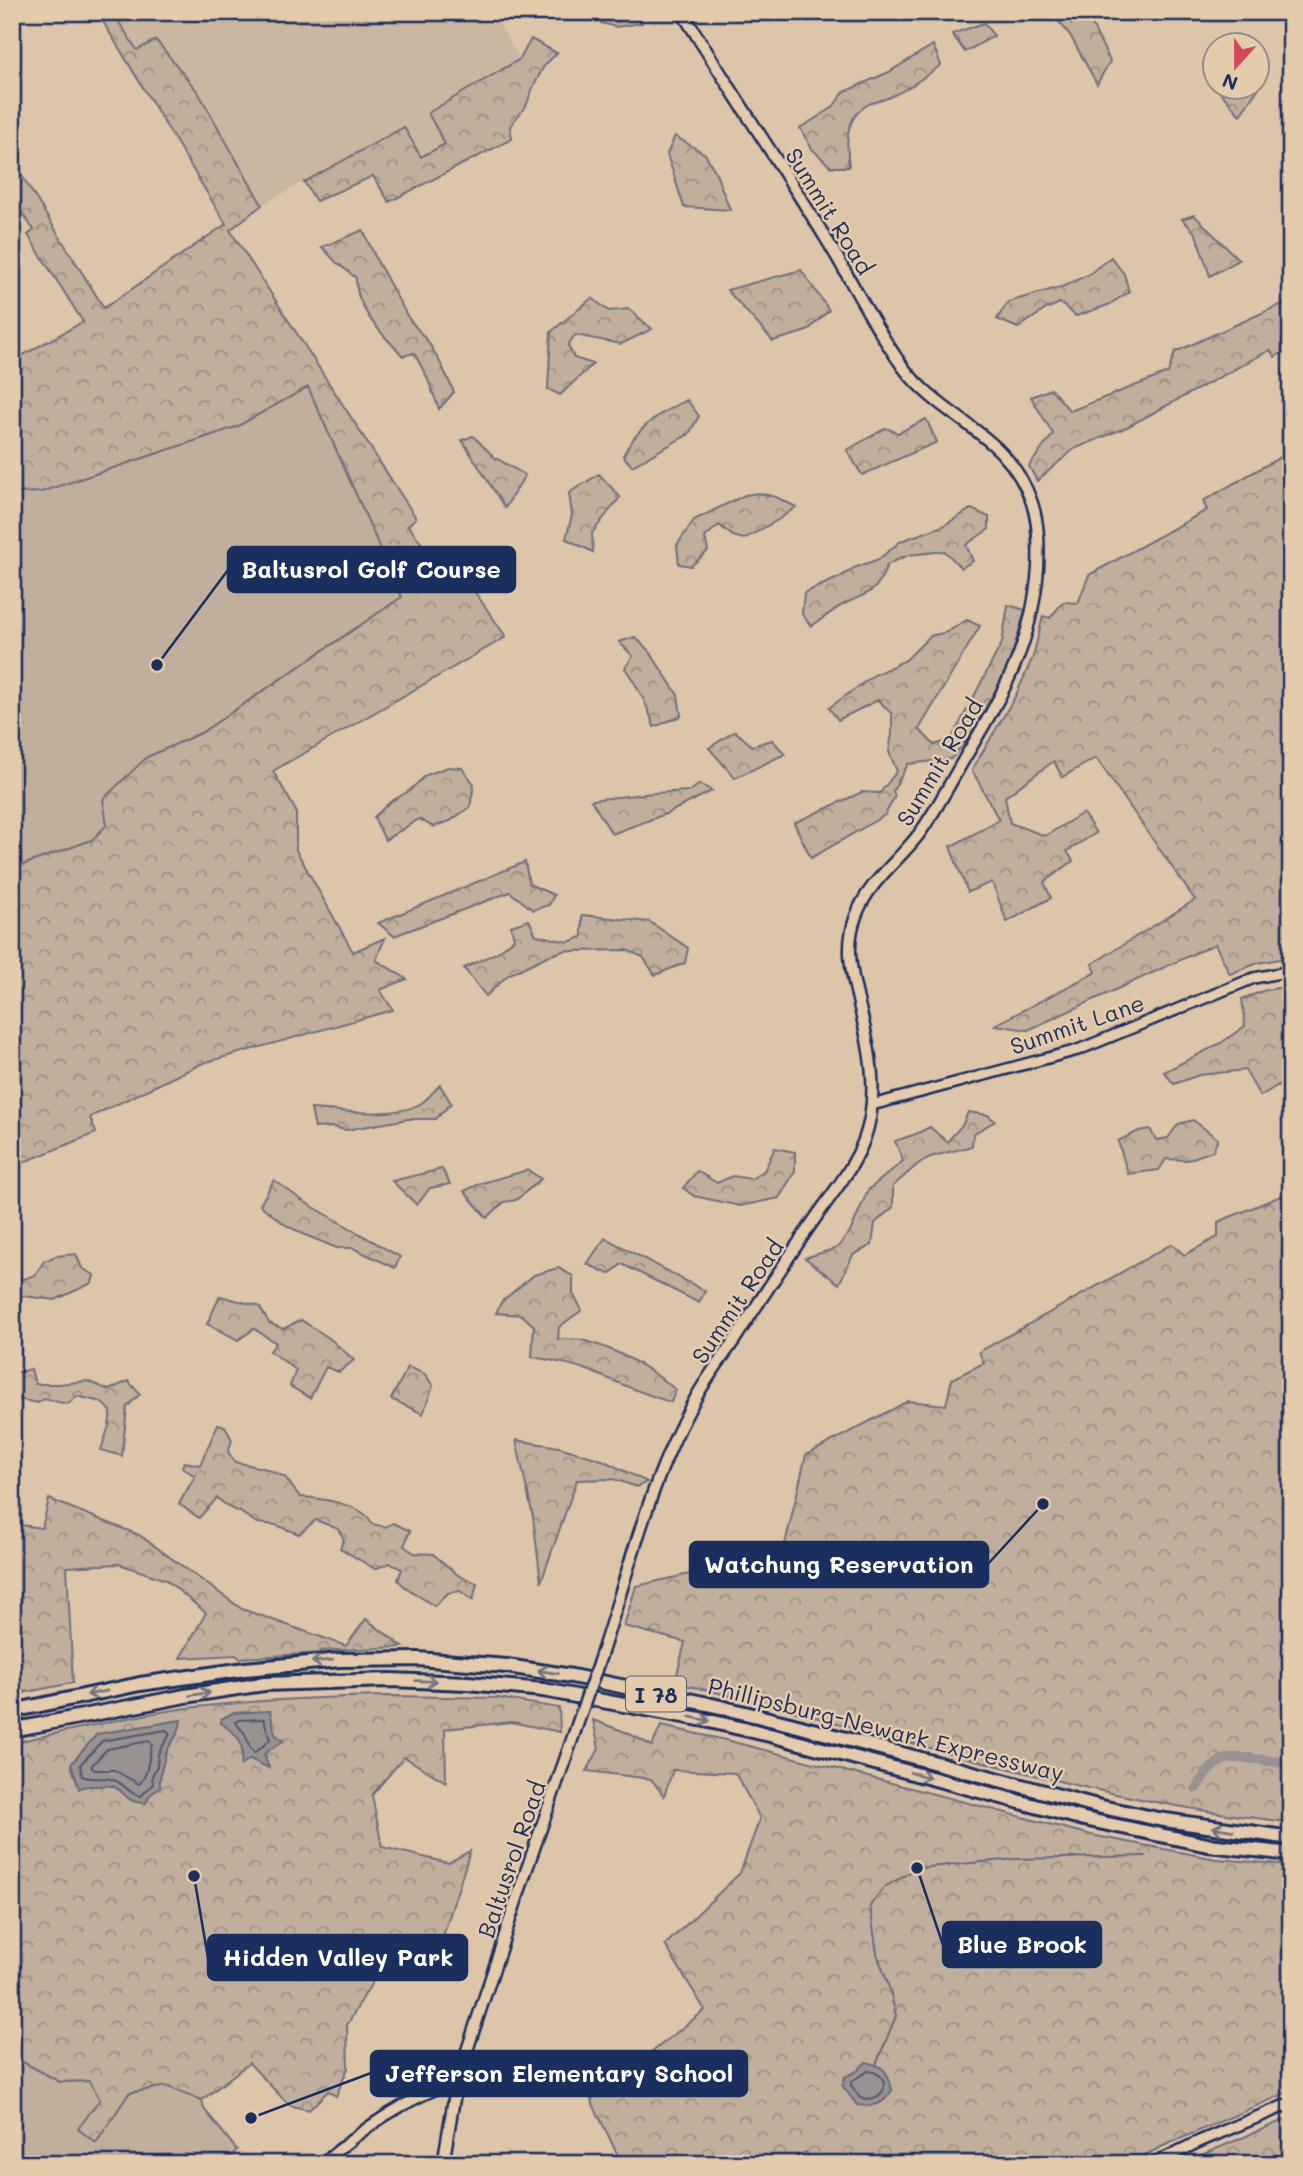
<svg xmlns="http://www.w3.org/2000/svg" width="1303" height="2176" viewBox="0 0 1303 2176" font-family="Mali,sans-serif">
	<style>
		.built { fill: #cab7a2 }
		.green { fill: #c0af9d; stroke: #6e6f7e; stroke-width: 2 }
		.forest { fill: url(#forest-crowns); stroke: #6e6f7e; stroke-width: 2 }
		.water { fill: #9a9290; stroke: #676a7c; stroke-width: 2 }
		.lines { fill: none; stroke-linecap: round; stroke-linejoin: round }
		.shore { stroke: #4e5772; stroke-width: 2 }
		.stream { stroke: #676a7c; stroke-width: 2 }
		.river { stroke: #9a9290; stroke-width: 10 }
		.tertiary-casing { stroke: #1b2f5e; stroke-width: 14 }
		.secondary-casing { stroke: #1b2f5e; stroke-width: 15 }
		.motorway-casing { stroke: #1b2f5e; stroke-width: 18 }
		.tertiary { stroke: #e4cbac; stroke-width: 9 }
		.secondary { stroke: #e4cbac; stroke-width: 10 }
		.motorway { stroke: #e4cbac; stroke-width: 12 }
		.secondary-bridge-casing { stroke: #1b2f5e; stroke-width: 15; stroke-linecap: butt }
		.secondary-bridge { stroke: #e4cbac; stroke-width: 10 }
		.oneway { stroke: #757581 }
		.labels { text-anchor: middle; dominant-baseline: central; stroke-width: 5; stroke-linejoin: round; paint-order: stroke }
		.shield { fill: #e4cbac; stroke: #575e75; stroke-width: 2 }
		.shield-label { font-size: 21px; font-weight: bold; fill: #1b2f5e }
		.street-label { font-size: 23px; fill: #1b2f5e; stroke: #e4cbac }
		.leader { fill: none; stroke: #1b2f5e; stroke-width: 2.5 }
		.callout-dot { fill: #1b2f5e; stroke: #e4cbac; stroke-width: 2.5 }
		.callout { fill: #1b2f5e; stroke: #1b2f5e; stroke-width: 2.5 }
		.callout-label { font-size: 24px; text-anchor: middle; font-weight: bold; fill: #fff }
	</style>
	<defs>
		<pattern id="forest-crowns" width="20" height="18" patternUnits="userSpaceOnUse" patternTransform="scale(1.75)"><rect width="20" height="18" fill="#c0af9d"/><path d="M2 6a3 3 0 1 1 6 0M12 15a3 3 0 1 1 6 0" fill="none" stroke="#9b8f83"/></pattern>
	</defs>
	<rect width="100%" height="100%" fill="#dcc5a9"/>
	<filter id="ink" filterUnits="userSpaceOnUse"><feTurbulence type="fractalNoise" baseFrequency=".0143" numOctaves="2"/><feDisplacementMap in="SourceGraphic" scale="14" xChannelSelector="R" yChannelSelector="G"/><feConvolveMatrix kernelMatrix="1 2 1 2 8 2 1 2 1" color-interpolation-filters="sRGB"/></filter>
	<g filter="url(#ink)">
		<polygon class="built" points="98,12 492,12 520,59 428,112 445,144 421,157 403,127 262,205 198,92 156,40 137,50 113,13 102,20"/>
		<g class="green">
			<polygon points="309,386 402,597 201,733 147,757 107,825 92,840 12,869 12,493 41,492 236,427"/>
			<polygon points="12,2056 60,2082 89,2081 100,2099 96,2143 129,2093 166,2086 202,2100 204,2109 237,2150 223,2164 12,2164"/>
		</g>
		<g class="forest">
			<polygon points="599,12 638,12 642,23 616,27 601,23"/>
			<polygon points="1051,12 1073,12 1079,19 1091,23 1110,61 1097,84 1070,35"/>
			<polygon points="113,13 137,50 156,40 198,92 262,205 230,230 416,518 408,525 441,570 454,562 506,637 273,771 296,811 296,850 353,952 385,938 376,960 407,979 380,990 393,1010 203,1063 90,1117 96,1133 12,1167 12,869 92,840 107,825 103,799 147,757 201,733 402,597 308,387 236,427 41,492 12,493 12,361 83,322 28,235 34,230 12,199 12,160 104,308 226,224 102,20"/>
			<polygon points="984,23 994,36 965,52 952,34"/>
			<polygon points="531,39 557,53 544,66 534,85 526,106 510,126 512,139 389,202 373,176 316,201 304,182 404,127 421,157 445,144 428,113 520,59"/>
			<path d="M933 45 941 65C925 77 908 89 890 97 884 100 876 101 869 104 844 118 846 142 849 167H831L812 149 800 128 832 108 844 92 889 72Z"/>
			<polygon points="1236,88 1255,88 1258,89 1240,115 1221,93"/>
			<polygon points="675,136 705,154 715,171 730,210 684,207 667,154"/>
			<polygon points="1194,215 1239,260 1210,276 1196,234 1182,219"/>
			<path d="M363 230 376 259 409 319 429 343 442 366 454 392 439 409 427 377 414 353 403 356C383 335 355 309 356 278L336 262 322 247Z"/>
			<polygon points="1111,257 1124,274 1129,292 1108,305 1076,316 1060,303 1046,309 1018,328 997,319 1008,302 1064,286 1088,275"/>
			<polygon points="801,270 829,310 807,331 773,341 727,290"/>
			<polygon points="592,298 609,311 629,309 652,329 621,344 575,335 568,345 574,358 593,364 560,395 548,389 551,332"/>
			<polygon points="1291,300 1291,348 1275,357 1270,350 1127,427 1074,449 1037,481 1029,466 1053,434 1031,397 1051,389 1070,411 1168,373 1175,352"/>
			<path d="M687 400 699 416 689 434 632 466 623 456C637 427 659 413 687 400Z"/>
			<polygon points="926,419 937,442 862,475 847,450 886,428 898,433"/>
			<polygon points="473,436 494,457 525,475 505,508 462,440"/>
			<polygon points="1291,451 1291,957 1258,963 1230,974 1215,944 1028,1030 995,1025 1096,972 1092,964 1195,900 1096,758 1062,777 1054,761 1005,797 1010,823 1045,836 1083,813 1096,833 1067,851 1073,861 1044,882 1051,898 1007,922 992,882 968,892 950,847 999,820 972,770 1016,695 1033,657 1043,616 1050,618 1063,602 1078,603 1089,575 1207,510 1203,501"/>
			<polygon points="599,474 620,497 592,533 593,552 566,539 572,515 569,493"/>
			<polygon points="759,493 776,497 796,507 781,518 744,539 733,536 719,525 705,537 708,551 691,566 679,564 677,545 694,520 745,495"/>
			<path d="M971 509 989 517V529L966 545 973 561 961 568 945 551 909 555 888 564C874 596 872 590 844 604 833 610 823 619 811 626L802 614 804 593 840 577 854 568 879 559 901 541 943 526Z"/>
			<polygon points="1008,605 1025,610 1009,666 971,734 951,759 908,764 893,791 895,796 885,815 811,858 794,823 862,792 880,793 897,771 889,752 892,734 892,714 878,700 838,720 829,708 874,675 906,660 930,636 947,632 967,620 980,626 919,729 934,745 951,740 1002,643"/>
			<path d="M635 637 649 651 678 695 681 716 654 727C648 705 638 687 625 668L633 656 619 642Z"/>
			<polygon points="735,731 752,746 772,740 785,754 735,778 709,748"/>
			<polygon points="448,767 462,768 474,784 470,807 450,821 433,827 419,819 385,840 374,817 390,802 409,791 426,775"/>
			<polygon points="700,784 712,791 668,813 612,834 591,800 653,793 690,791"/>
			<polygon points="525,862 529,884 554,895 549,905 533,910 510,892 394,936 378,923"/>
			<polygon points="582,915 650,922 688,948 685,963 655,975 643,957 627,950 570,951 567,950 547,956 508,975 486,996 464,968 498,952 514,939 511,926 529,920 536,935 568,942 582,937"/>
			<polygon points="1291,986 1291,1102 1282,1083 1260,1096 1245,1070 1199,1075 1174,1084 1164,1072 1221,1043 1245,1026 1242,999 1266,990"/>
			<path d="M440 1085 451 1103 436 1119H408L346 1130 331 1127 315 1128 311 1109C341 1110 393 1119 420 1104 427 1100 434 1091 440 1085Z"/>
			<polygon points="968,1112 988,1115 995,1121 973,1134 972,1146 930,1157 918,1164 893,1186 893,1207 875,1223 872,1245 853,1255 839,1284 805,1258 837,1248 851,1230 868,1190 903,1161 895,1141 916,1134 930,1127 947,1142 963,1124"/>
			<polygon points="1193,1120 1218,1139 1213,1151 1187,1160 1166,1159 1159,1170 1128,1174 1118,1141 1139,1131 1150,1129 1156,1140 1168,1138 1178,1124"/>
			<polygon points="775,1148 795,1152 795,1171 779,1198 740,1206 694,1196 683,1188 697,1171 717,1183 733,1176 751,1179 764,1171"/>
			<polygon points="442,1169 450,1184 430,1188 417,1205 392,1181"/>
			<polygon points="528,1170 541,1179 516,1200 504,1202 487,1218 464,1191 482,1183"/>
			<polygon points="274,1180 303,1201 400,1257 395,1268 353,1248 337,1248 305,1235 284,1224 260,1205"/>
			<path d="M1291 1190V1822C1080 1802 880 1727 675 1683L685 1642 624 1626 636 1586 783 1553 806 1455 908 1401 946 1405 952 1379 984 1363 979 1352 1172 1244 1184 1255 1218 1237V1222L1288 1193Z"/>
			<polygon points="605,1238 705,1291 699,1303 622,1264 609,1274 587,1264"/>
			<polygon points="76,1254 82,1268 94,1275 92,1283 55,1300 23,1296 12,1292 12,1278 24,1279 35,1275 44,1261 56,1256"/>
			<path d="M558 1268 573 1276V1294L582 1310 559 1327 558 1339C566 1339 574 1339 581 1340 616 1348 649 1368 676 1390L671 1402C645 1395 622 1384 597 1374 577 1365 555 1361 532 1357L534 1326 522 1315 496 1313 502 1301 534 1275Z"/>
			<polygon points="220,1296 259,1306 269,1323 283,1329 301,1320 329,1338 354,1360 339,1372 326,1367 310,1398 290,1386 296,1370 270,1351 276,1343 254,1329 238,1340 207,1324"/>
			<polygon points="408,1367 425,1374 433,1386 423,1414 391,1399"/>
			<polygon points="31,1369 35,1384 59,1384 87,1381 109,1390 128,1381 140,1394 127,1407 122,1456 101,1450 109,1426 111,1411 101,1402 77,1396 68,1404 44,1399 38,1403 12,1398 12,1374"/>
			<path d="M218 1424 225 1426 232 1440 228 1452 235 1462 267 1469 285 1477 300 1497C319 1498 365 1504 372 1524L385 1527 393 1523 410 1531 404 1546 414 1553 433 1554 459 1576 477 1583 473 1600 460 1591 448 1593 434 1606 404 1586 398 1580 402 1569 389 1563 375 1569 340 1548 344 1539 338 1529 316 1520 299 1534 276 1525 257 1523 240 1512 230 1508 217 1498 199 1518 179 1504 195 1476 182 1467 184 1462 200 1465Z"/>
			<polygon points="516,1440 559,1447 602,1460 647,1482 637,1487 614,1479 577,1480 541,1582 533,1517"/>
			<polygon points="49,1499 139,1535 242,1609 346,1646 366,1619 403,1647 320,1651 321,1653 239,1658 236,1655 180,1658 206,1613 166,1580 119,1564 67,1567 73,1683 12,1695 12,1524 42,1528"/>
			<path d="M393 1696 499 1698 559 1708 560 1732 511 1722 445 1729 446 1782 404 1757 372 1795 382 1847 448 1863 470 1851 432 1971 399 1960 391 1973 374 1979 347 2025 348 2068 336 2096 328 2091 309 2110 289 2105 249 2063 202 2100 166 2086 129 2093 96 2143 78 2129 100 2099 89 2081 60 2082 12 2056V1743C68 1731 123 1717 180 1709 251 1700 322 1697 393 1696Z"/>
			<polygon points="593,1720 628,1733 652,1746 661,1726 730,1741 1091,1835 1216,1859 1291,1865 1291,1928 1288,1932 1291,1945 1282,1951 1291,1969 1291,2091 1161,2147 1128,2164 812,2164 806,2152 782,2164 622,2164 591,2100 705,2010 665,1945 740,1873 760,1818 735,1773 673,1770 664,1796 651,1779 587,1771 599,1749"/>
			<polygon points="1291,2117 1291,2164 1181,2164 1183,2163"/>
		</g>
		<g class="water">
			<path d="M270 1711 275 1734 283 1741 264 1754 269 1768 250 1759 241 1765C245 1741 239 1736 221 1723V1719L233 1713Z"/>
			<path d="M181 1720C179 1735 176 1735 169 1747 164 1756 159 1777 160 1787L149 1796 146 1803C123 1803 128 1792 112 1786 106 1785 100 1786 95 1786 87 1786 85 1785 79 1789L71 1764 97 1734Z"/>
			<path d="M866 2062C885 2066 888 2072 892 2090 884 2105 873 2107 857 2105L842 2085 845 2077 857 2071Z"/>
		</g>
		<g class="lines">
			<g class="shore">
				<path d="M264 1719 270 1740 254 1753C249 1748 248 1741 245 1734 242 1729 238 1727 235 1722L239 1720Z"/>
				<path d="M166 1730 170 1734 158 1754 157 1766 152 1776 153 1784 141 1796C129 1795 124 1782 111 1779 101 1777 92 1780 82 1776L80 1765 102 1741Z"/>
				<path d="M149 1741 152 1745C148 1757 149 1775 139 1784L114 1770H95L92 1768V1765L107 1749Z"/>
				<path d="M868 2071C892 2073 889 2104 860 2098L851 2085 852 2081Z"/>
			</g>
			<polyline class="stream" points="876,2065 896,2016 890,1990 877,1953 870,1906 883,1888 917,1868 1016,1859 1145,1856"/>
			<path class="river" d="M1196 1788C1202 1778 1212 1765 1223 1760 1236 1754 1275 1762 1291 1764"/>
			<defs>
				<g id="tertiary">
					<polyline points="872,1105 1078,1050 1254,978 1291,971"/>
					<path d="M322 2164C364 2127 404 2100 457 2081"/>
				</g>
				<g id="secondary">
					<path d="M599 1661C629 1572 650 1476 698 1394 709 1375 723 1357 735 1339 761 1299 787 1259 814 1220 832 1194 853 1169 864 1140 881 1095 869 1044 858 1000 851 971 845 945 856 916 868 882 898 862 919 834 936 811 949 785 963 761 1002 695 1032 647 1038 568 1039 546 1039 524 1032 503 1008 432 943 421 903 367 873 326 851 279 825 237 778 161 729 88 682 12"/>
					<polyline points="443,2164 457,2081 524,1877 574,1734"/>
					<polyline points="1153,2164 1198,2142 1291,2103"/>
				</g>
				<g id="motorway">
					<polyline points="12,1711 140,1684 245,1669 340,1660 418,1659 507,1666 572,1676 708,1704 790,1724 1097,1806 1158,1819 1291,1838"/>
					<polyline points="12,1730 185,1696 264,1684 390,1680 468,1683 543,1690 705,1720 774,1736 1084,1819 1208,1845 1291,1854"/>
				</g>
			</defs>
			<use href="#tertiary" class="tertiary-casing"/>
			<use href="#secondary" class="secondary-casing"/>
			<use href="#motorway" class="motorway-casing"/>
			<use href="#tertiary" class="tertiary"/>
			<use href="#secondary" class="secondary"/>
			<use href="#motorway" class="motorway"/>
			<defs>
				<polyline id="secondary-bridge" points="574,1734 599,1661"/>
			</defs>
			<use href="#secondary-bridge" class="secondary-bridge-casing"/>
			<use href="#secondary-bridge" class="secondary-bridge"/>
		</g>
		<defs><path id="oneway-shaft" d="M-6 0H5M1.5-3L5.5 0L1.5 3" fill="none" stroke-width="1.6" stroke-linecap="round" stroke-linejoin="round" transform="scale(1.75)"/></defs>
		<g class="oneway">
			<use href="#oneway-shaft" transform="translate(322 1661) rotate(175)"/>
			<use href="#oneway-shaft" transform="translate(548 1672) rotate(-171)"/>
			<use href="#oneway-shaft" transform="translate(426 1681) rotate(2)"/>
			<use href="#oneway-shaft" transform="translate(97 1693) rotate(169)"/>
			<use href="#oneway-shaft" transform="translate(200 1694) rotate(-9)"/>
			<use href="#oneway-shaft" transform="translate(700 1719) rotate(12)"/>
			<use href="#oneway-shaft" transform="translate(920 1775) rotate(15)"/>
			<use href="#oneway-shaft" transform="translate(1223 1829) rotate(-171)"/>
		</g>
	</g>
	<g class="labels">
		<rect class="shield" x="626" y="1676.5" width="60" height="35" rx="5"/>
		<g class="shield-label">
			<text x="656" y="1694">I 78</text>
		</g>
		<g class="street-label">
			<text transform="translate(830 211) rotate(58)">Summit Road</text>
			<text transform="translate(939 762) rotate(-59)">Summit Road</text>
			<text transform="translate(1077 1024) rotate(-19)">Summit Lane</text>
			<text transform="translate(737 1301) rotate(-56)">Summit Road</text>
			<text transform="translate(886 1729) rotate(14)">Phillipsburg-Newark Expressway</text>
			<text transform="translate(511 1859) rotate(-71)">Baltusrol Road</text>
		</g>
	</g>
	<path class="leader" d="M157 665L228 570M1043 1504L988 1564M917 1868L943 1945M194 1876L208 1958M251 2118L371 2073"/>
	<g class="callout-dot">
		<circle cx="157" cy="665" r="7"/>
		<circle cx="1043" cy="1504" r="7"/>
		<circle cx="917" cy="1868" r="7"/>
		<circle cx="194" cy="1876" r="7"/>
		<circle cx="251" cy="2118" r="7"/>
	</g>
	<g class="callout">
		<rect x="228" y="547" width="287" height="45" rx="7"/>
		<rect x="690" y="1542" width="298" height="45" rx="7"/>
		<rect x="943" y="1922" width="158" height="45" rx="7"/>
		<rect x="208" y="1935" width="259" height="45" rx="7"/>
		<rect x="371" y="2051" width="376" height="45" rx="7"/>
	</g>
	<g class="callout-label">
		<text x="371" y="578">Baltusrol Golf Course</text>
		<text x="839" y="1573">Watchung Reservation</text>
		<text x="1022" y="1953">Blue Brook</text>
		<text x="338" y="1966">Hidden Valley Park</text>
		<text x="559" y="2082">Jefferson Elementary School</text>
	</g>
	<rect width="1303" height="2176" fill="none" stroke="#e4cbac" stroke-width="42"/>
	<rect x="21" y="21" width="1261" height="2134" fill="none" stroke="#1b2f5e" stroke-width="2.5" filter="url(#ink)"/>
	<g transform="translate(1236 66) rotate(201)"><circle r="33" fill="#e4cbac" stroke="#948d8d" stroke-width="2"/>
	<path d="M0-5L12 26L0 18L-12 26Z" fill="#d1495b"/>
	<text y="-10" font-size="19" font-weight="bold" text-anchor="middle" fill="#1b2f5e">N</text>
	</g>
</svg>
